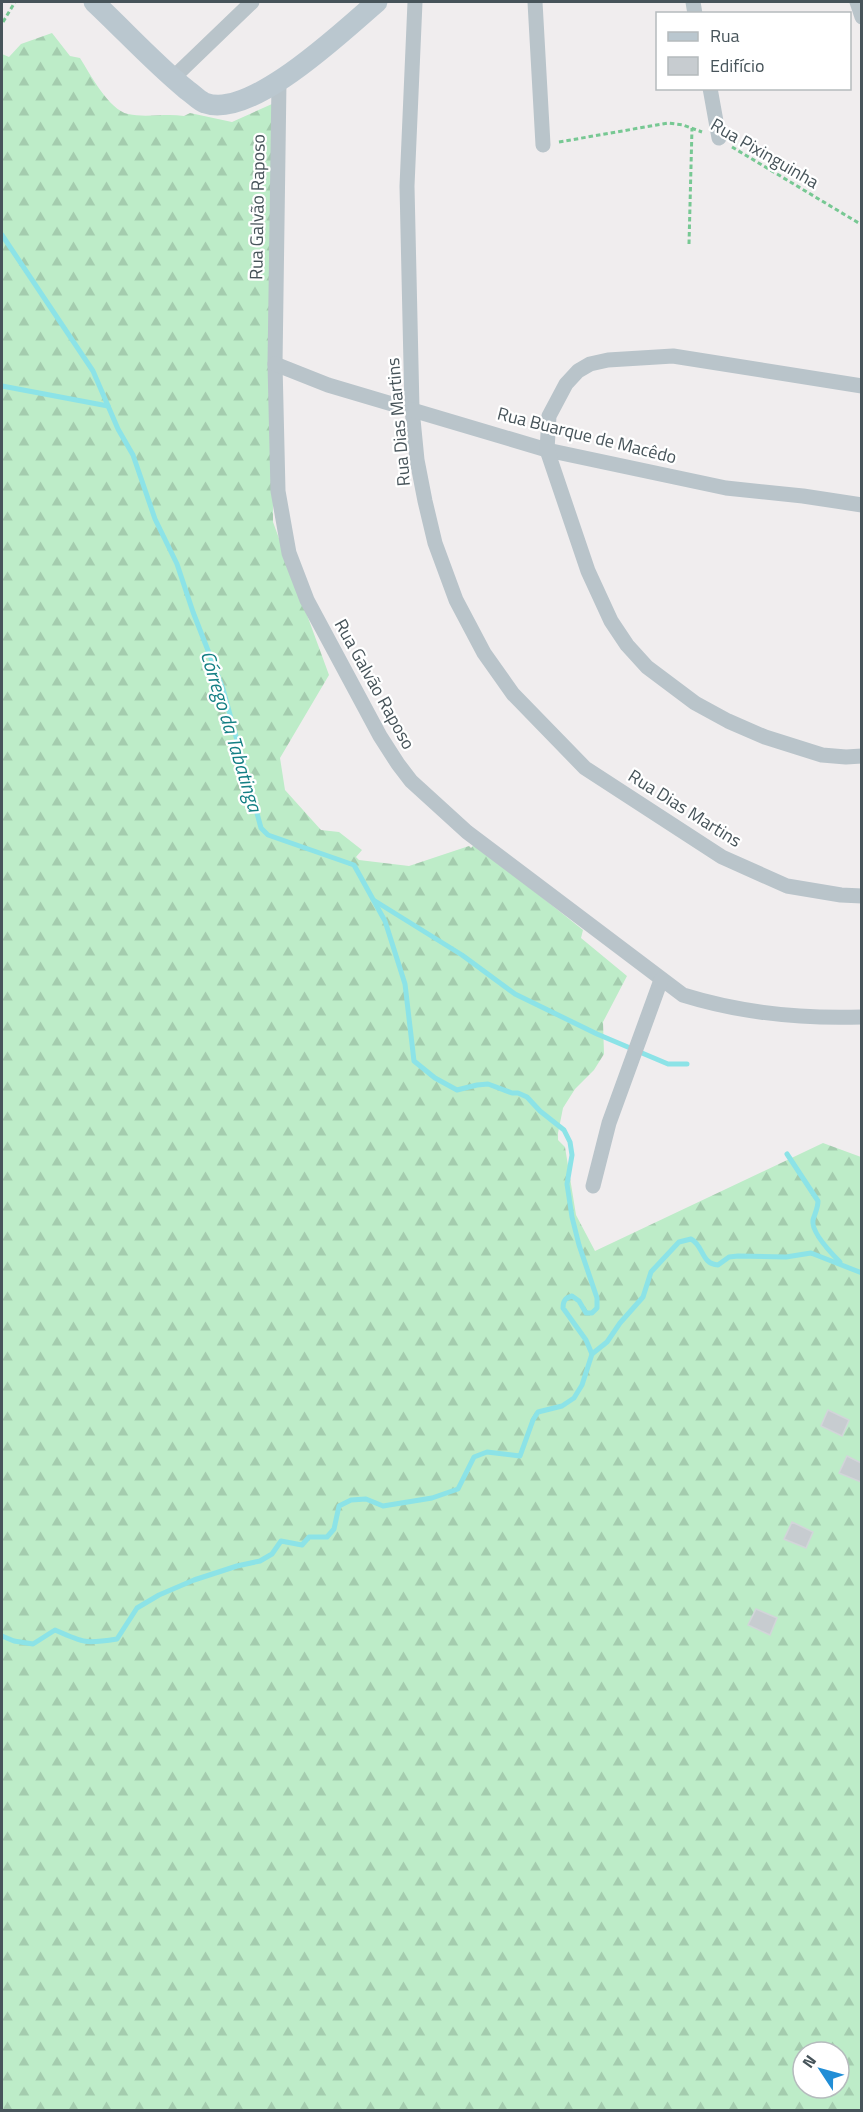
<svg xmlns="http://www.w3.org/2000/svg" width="863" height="2112" viewBox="0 0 863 2112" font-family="'Titillium Web',sans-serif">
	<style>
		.forest { fill: url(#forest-firs); fill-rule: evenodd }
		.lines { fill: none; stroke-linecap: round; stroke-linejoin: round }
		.stream { stroke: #8ce3e7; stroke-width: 5 }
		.building { fill: #c7ccd0; stroke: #d2d5d9; stroke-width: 1.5 }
		.path { stroke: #77c893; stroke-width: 3; stroke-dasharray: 4.5 3; stroke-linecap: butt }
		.street { stroke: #b9c4ca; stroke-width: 15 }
		.secondary { stroke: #bac7cf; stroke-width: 21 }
		.labels { text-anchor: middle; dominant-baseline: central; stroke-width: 4.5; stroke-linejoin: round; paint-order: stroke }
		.street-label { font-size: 18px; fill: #47545a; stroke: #fff }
		.water-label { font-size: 20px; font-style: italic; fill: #137f84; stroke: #fff }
	</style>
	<defs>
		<pattern id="forest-firs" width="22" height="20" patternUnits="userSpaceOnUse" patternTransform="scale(1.5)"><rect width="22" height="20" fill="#bdecc8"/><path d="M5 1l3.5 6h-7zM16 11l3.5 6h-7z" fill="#a4ccae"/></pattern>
	</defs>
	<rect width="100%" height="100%" fill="#f0edee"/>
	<path class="forest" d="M52 33 70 56 80 58C90 74 109 110 128 114 146 118 166 113 184 116L190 113 232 122 272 104 273 522 329 675 280 758 285 790 321 830 339 832 362 850 356 857 359 860 409 866 469 846 471 848 475 844 583 930 581 938 627 976 603 1022 604 1054 594 1070 575 1089 563 1108 558 1133V1140L565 1147 576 1215 595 1251 823 1143 861 1157V2110H2V54L9 57 21 44ZM803 2052H839V2088H803Z"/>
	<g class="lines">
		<g class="stream">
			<path d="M2 235 93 371 118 429 133 455 155 519 177 564 193 612 223 689 261 828 268 835 354 865 385 921 405 984 414 1061 435 1078 457 1090 477 1085 488 1084 512 1093H518L527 1097 540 1111 564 1130 570 1142 572 1155 567 1184 572 1217 579 1245 597 1298V1308L592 1313H586L579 1301 572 1296C565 1298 563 1301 563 1308L586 1340 592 1354"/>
			<polyline points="2,386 108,406"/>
			<polyline points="375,901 462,955 515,994 597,1034 668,1064 687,1064"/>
			<path d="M787 1154 818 1201C818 1208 815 1213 813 1220 811 1232 832 1254 840 1262"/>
			<path d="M2 1636 14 1641 33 1644 55 1630C84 1643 85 1644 117 1639L137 1608 159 1595 194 1580 237 1566 260 1561 272 1554 281 1541 302 1545 309 1537H327L334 1529 339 1506 351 1500 366 1499 383 1506 432 1498 458 1489 474 1457 487 1452 520 1456 533 1420 538 1412 562 1406 574 1398 582 1385 592 1354 607 1342 620 1323 643 1297 651 1272 679 1242 691 1239C704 1246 701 1264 718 1265L729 1257 738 1256 786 1257 811 1253 862 1273"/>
		</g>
	</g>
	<g class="building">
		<polygon points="828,1410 849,1420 842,1436 821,1426"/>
		<polygon points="847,1456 861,1463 861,1482 839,1473"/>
		<polygon points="792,1522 813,1532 806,1548 784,1539"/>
		<polygon points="756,1609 777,1618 770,1635 748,1625"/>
	</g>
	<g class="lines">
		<g class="path">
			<polyline points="3,22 15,2"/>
			<polyline points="559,142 668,123 683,125 702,132"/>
			<polyline points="732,147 862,225"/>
			<polyline points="689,244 692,128"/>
		</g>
		<g class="street">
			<polyline points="415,2 407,186 412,409 417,460 425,501 435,543 456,600 484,653 513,694 585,768 722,857 787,886 841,895 862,896"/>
			<polyline points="535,2 543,145"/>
			<polyline points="693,2 695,14"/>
			<polyline points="857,2 862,17"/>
			<polyline points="173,78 252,2"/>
			<path d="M279 82 275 364 278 491 289 553 307 600 380 736 398 764 411 781 467 832 683 995C741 1013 802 1019 862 1017"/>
			<polyline points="710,88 719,138"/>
			<polyline points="275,364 328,385 547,450 726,488 803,496 862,505"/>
			<polyline points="862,386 673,356 608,360 590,364 578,371 566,384 549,416 547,450 588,571 611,621 627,645 647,667 695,703 728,721 765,737 822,755 846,757 862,756"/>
			<polyline points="593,1186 609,1123 661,980"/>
		</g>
		<path class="secondary" d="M94 2C125 31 154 63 187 90 193 94 199 101 205 103 251 120 344 30 377 2"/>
	</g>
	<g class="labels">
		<g class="street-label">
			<text transform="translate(765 153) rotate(30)">Rua Pixinguinha</text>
			<text transform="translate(257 207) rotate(-89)">Rua Galvão Raposo</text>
			<text transform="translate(398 422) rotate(-95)">Rua Dias Martins</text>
			<text transform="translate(587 435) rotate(14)">Rua Buarque de Macêdo</text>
			<text transform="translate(375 684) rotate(61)">Rua Galvão Raposo</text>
			<text transform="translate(685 808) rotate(32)">Rua Dias Martins</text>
		</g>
		<g class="water-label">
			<text transform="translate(232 731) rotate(73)">Córrego da Tabatinga</text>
		</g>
	</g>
	<rect width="863" height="2112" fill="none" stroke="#47545a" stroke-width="6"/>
	<rect x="656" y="12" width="195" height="78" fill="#ffffff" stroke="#b5bbbd" stroke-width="1.5"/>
	<rect x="668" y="32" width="30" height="9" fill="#bac7cf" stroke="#b5bbbd" stroke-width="1.5"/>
	<text x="710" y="42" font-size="18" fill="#47545a">Rua</text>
	<rect x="668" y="57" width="30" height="18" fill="#c7ccd0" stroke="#b5bbbd" stroke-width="1.5"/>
	<text x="710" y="72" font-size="18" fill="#47545a">Edifício</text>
	<g transform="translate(821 2070) rotate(306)"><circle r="28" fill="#ffffff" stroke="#b5bbbd" stroke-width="1.5"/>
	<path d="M0-4.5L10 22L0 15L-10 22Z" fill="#218ed6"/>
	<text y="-9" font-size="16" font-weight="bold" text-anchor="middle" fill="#47545a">N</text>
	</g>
</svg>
